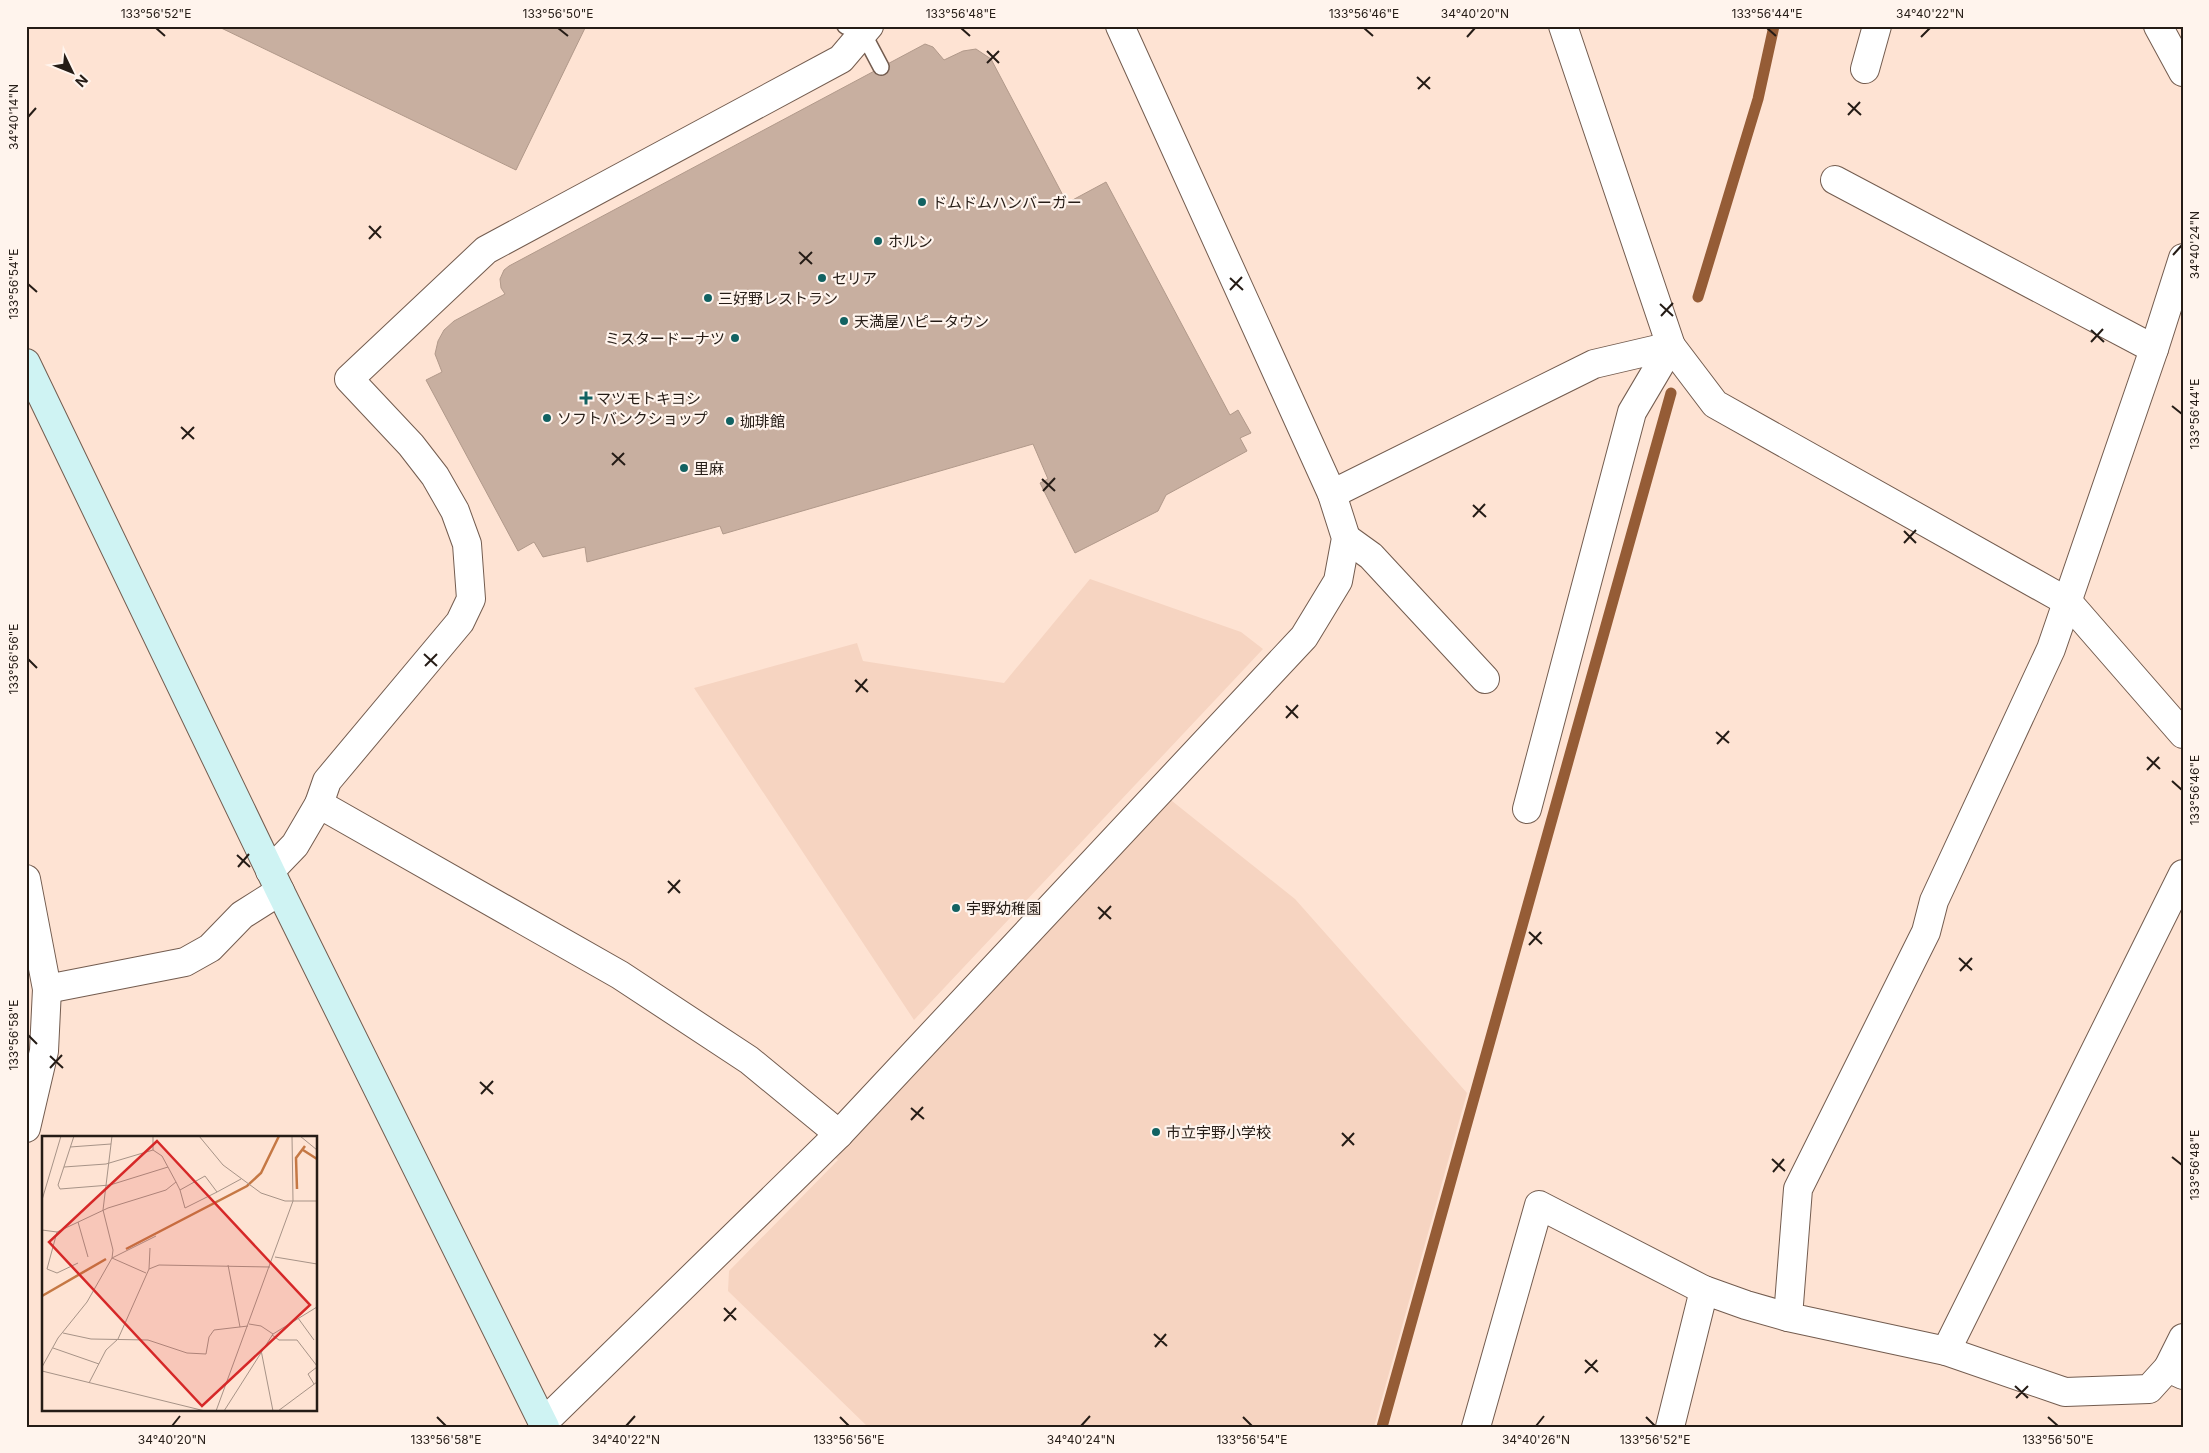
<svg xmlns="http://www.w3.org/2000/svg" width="2209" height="1453" viewBox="0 0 2209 1453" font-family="Inter,'Noto Sans JP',sans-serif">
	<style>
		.built { fill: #f6d4c1 }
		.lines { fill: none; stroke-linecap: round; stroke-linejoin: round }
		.stream { stroke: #955c36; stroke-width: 11 }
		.building { fill: #c8afa0; stroke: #b1998a }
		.lane-casing { stroke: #735c4f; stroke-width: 18 }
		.street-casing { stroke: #735c4f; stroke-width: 30 }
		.secondary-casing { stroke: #735c4f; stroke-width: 30 }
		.lane { stroke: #fff; stroke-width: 15 }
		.street { stroke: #fff; stroke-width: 28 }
		.secondary { stroke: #cff3f3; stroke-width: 28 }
		.ticks { fill: none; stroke: #251c16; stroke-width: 2 }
		.poi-dot { fill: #126262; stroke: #fff4ed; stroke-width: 2 }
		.labels { text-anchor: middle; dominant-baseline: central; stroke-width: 4.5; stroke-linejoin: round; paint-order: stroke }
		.poi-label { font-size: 15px; fill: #251c16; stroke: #fff4ed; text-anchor: start }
		.inset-river { fill: none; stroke: #c57844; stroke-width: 2.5 }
		.inset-road { fill: none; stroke: #a79387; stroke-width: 1 }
		.view { fill: #d62828; fill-opacity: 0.15; stroke: #d62828; stroke-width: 2.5 }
		.inset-edge { fill: none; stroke: #251c16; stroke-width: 2.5 }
		.neatline { fill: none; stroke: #251c16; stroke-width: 2 }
		.ticks-label { font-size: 12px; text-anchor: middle; fill: #251c16 }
	</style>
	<rect width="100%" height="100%" fill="#fee3d3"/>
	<g class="built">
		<polygon points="1090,579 1241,632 1263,649 914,1020 694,688 857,643 863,661 1004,683"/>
		<polygon points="1167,797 1295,899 1467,1093 1374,1427 868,1427 728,1291 729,1271 838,1160 834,1156"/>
	</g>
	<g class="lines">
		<g class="stream">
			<polyline points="1698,297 1758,99 1774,26"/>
			<polyline points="1382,1427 1671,393"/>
		</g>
	</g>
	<g class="building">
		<polygon points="217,26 586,26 516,170"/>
		<polygon points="925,44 933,47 944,60 963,51 976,49 991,59 1067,203 1106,182 1230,415 1238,410 1251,433 1240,438 1247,451 1166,495 1158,511 1075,553 1040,483 1048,479 1033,444 723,534 720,526 587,562 585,547 543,557 534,542 518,551 426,380 442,372 435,354 438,341 444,330 454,321 505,294 501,288 500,279 504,270 509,266"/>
	</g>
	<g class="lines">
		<defs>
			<polyline id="lane" points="845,26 863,33 881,67"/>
			<g id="street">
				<polyline points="1563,26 1671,346 1715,404 2068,602 2183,734"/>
				<polyline points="2158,26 2183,72"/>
				<polyline points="1865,69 1877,26"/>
				<polyline points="1835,180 2154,349"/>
				<polyline points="2183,258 2154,349 2051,649 1934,901 1926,932 1798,1189 1788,1317 1946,1351 2065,1392 2149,1389 2168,1368 2183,1375"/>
				<polyline points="1332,494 1594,364 1671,346"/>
				<polyline points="1346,538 1371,556 1485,679"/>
				<polyline points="319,804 620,975 749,1060 839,1134"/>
				<polyline points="1527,809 1632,412 1671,346"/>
				<polyline points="270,871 295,845 319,804 327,781 460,622 471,599 467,544 455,511 435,476 411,445 349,379 486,250 841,59 869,26"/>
				<polyline points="26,879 47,989 44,1051 26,1128"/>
				<polyline points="47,989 185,962 210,948 242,915 280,891"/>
				<polyline points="1946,1351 2183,874"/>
				<polyline points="2168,1368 2183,1338"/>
				<polyline points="543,1423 839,1134 1304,637 1338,581 1346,538 1332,494 1120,26"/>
				<polyline points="1476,1427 1539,1205 1704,1290"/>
				<polyline points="1670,1427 1704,1290 1746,1305 1788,1317"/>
			</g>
			<polyline id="secondary" points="26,363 280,891 545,1427"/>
		</defs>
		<use href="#lane" class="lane-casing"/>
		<use href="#street" class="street-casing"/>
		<use href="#secondary" class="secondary-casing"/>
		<use href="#lane" class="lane"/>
		<use href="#street" class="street"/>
		<use href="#secondary" class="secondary"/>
	</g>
	<path class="ticks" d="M156 28 165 36M558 28 568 36M961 28 970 36M1364 28 1373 36M1767 28 1776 36M1467 37 1475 28M1921 37 1930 28M987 51 999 63M987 63 999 51M1417 77 1430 89M1418 89 1430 77M1848 103 1861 115M1848 115 1860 102M28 117 36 108M369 226 381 238M369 239 381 226M799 252 812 264M2173 255 2182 245M800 264 812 252M1230 278 1243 290M28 284 37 292M1230 290 1242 277M1660 304 1673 316M1661 316 1673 303M2091 330 2104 342M2091 342 2103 329M2172 406 2182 414M181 427 194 439M182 439 194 427M612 453 625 465M612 465 624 453M1042 479 1055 491M1043 491 1055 478M1473 505 1486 517M1473 517 1485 504M1904 531 1916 543M1904 543 1916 530M424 654 437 666M28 659 37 668M425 666 437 654M855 680 868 692M856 692 867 679M1286 706 1298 718M1286 718 1298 705M1716 732 1729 743M1717 744 1729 731M2147 757 2160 769M2147 770 2159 757M2172 781 2182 790M237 855 250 867M238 867 249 854M668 881 680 893M668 893 680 880M1098 907 1111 919M1099 919 1111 906M1529 932 1542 944M1529 945 1541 932M1959 958 1972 970M1960 971 1972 958M28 1035 37 1044M50 1056 63 1068M50 1068 62 1055M480 1082 493 1094M481 1094 493 1081M911 1108 924 1119M911 1120 923 1107M1342 1133 1354 1145M1342 1146 1354 1133M2172 1157 2182 1165M1772 1159 1785 1171M1773 1172 1784 1159M724 1308 736 1320M724 1321 736 1308M1154 1334 1167 1346M1155 1347 1166 1334M1585 1360 1598 1372M1585 1373 1597 1360M2015 1386 2028 1398M2016 1398 2028 1386M437 1417 446 1426M840 1417 849 1426M1243 1417 1252 1426M1646 1417 1655 1426M2048 1417 2058 1426M172 1426 180 1416M626 1426 635 1416M1081 1426 1090 1416M1536 1426 1544 1416"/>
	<g class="poi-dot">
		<circle cx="922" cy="202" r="5"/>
		<circle cx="878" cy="241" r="5"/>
		<circle cx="822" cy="278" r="5"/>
		<circle cx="708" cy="298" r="5"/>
		<circle cx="844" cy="321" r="5"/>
		<circle cx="735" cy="338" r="5"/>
		<path d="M583.5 390.5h5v5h5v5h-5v5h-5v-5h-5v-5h5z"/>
		<circle cx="547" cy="418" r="5"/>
		<circle cx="730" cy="421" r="5"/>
		<circle cx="684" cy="468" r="5"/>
		<circle cx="956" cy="908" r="5"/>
		<circle cx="1156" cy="1132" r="5"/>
	</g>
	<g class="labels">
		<g class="poi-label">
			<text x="932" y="202">ドムドムハンバーガー</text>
			<text x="888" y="241">ホルン</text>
			<text x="832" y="278">セリア</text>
			<text x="718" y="298">三好野レストラン</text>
			<text x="854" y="321">天満屋ハピータウン</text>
			<text x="725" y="338" text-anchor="end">ミスタードーナツ</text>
			<text x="596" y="398">マツモトキヨシ</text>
			<text x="557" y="418">ソフトバンクショップ</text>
			<text x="740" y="421">珈琲館</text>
			<text x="694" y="468">里麻</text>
			<text x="966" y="908">宇野幼稚園</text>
			<text x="1166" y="1132">市立宇野小学校</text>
		</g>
	</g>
	<g transform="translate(42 1136)">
		<rect width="275" height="275" fill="#fee3d3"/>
		<path class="inset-river" d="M261 14 275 23M255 53 254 22 263 10M84 113 205 50 219 37 237 0M0 160 64 123"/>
		<path class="inset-road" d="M32 0 16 49 18 53 68 49 126 31M157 0 181 29 219 57 243 65H275M258 0 275 14M28 11 69 8M22 31 64 28 111 14M134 46 138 54 163 40 175 56 199 43M138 54 143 72 175 56M0 64 19 0M36 86 46 121M0 94 15 96 66 72 124 54 134 46 120 20 111 14V0M15 96 5 133 15 137 36 127M233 121 275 128M70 122 114 100M70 122 104 137M186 129 198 191M107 133 108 112M256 182 272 204M207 188 219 190 231 198M21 197 49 203 106 204 145 217 164 218 167 201 172 194 206 190M230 199 237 204H255L275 230M11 212 57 228M219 214 231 275M0 231 16 202 45 166 70 122 71 114 61 74 70 0M0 235 163 275M47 247 64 214 76 203 107 133 117 129 228 131M272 248 266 238 275 231M174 275 251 65 250 0M182 275 231 198 275 171M236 275 275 246"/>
		<path class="view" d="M115 5 268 169 160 270 7 106Z"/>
		<rect width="275" height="275" class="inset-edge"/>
	</g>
	<rect width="2209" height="1453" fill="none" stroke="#fff4ed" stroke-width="55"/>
	<g transform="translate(72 72) rotate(133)" stroke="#fff4ed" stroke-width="4" paint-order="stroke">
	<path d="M0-4L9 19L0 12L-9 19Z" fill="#251c16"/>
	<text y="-8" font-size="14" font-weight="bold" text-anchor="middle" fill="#251c16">N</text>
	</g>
	<rect x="28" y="28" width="2154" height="1398" class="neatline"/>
	<g class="ticks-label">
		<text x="156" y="18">133°56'52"E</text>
		<text x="558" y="18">133°56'50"E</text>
		<text x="961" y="18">133°56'48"E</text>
		<text x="1364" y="18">133°56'46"E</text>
		<text x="1475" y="18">34°40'20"N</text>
		<text x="1767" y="18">133°56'44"E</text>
		<text x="1930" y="18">34°40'22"N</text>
		<text transform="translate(14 117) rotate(-90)" y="4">34°40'14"N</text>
		<text transform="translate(2195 245) rotate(-90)" y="4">34°40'24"N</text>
		<text transform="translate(14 284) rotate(-90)" y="4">133°56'54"E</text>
		<text transform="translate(2195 414) rotate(-90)" y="4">133°56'44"E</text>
		<text transform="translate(14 659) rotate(-90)" y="4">133°56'56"E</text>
		<text transform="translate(2195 790) rotate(-90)" y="4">133°56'46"E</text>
		<text transform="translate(14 1035) rotate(-90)" y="4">133°56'58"E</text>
		<text transform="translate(2195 1165) rotate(-90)" y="4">133°56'48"E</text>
		<text x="172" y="1444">34°40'20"N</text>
		<text x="446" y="1444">133°56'58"E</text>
		<text x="626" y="1444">34°40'22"N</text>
		<text x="849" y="1444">133°56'56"E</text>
		<text x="1081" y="1444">34°40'24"N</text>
		<text x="1252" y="1444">133°56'54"E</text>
		<text x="1536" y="1444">34°40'26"N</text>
		<text x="1655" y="1444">133°56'52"E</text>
		<text x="2058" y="1444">133°56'50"E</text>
	</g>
</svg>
